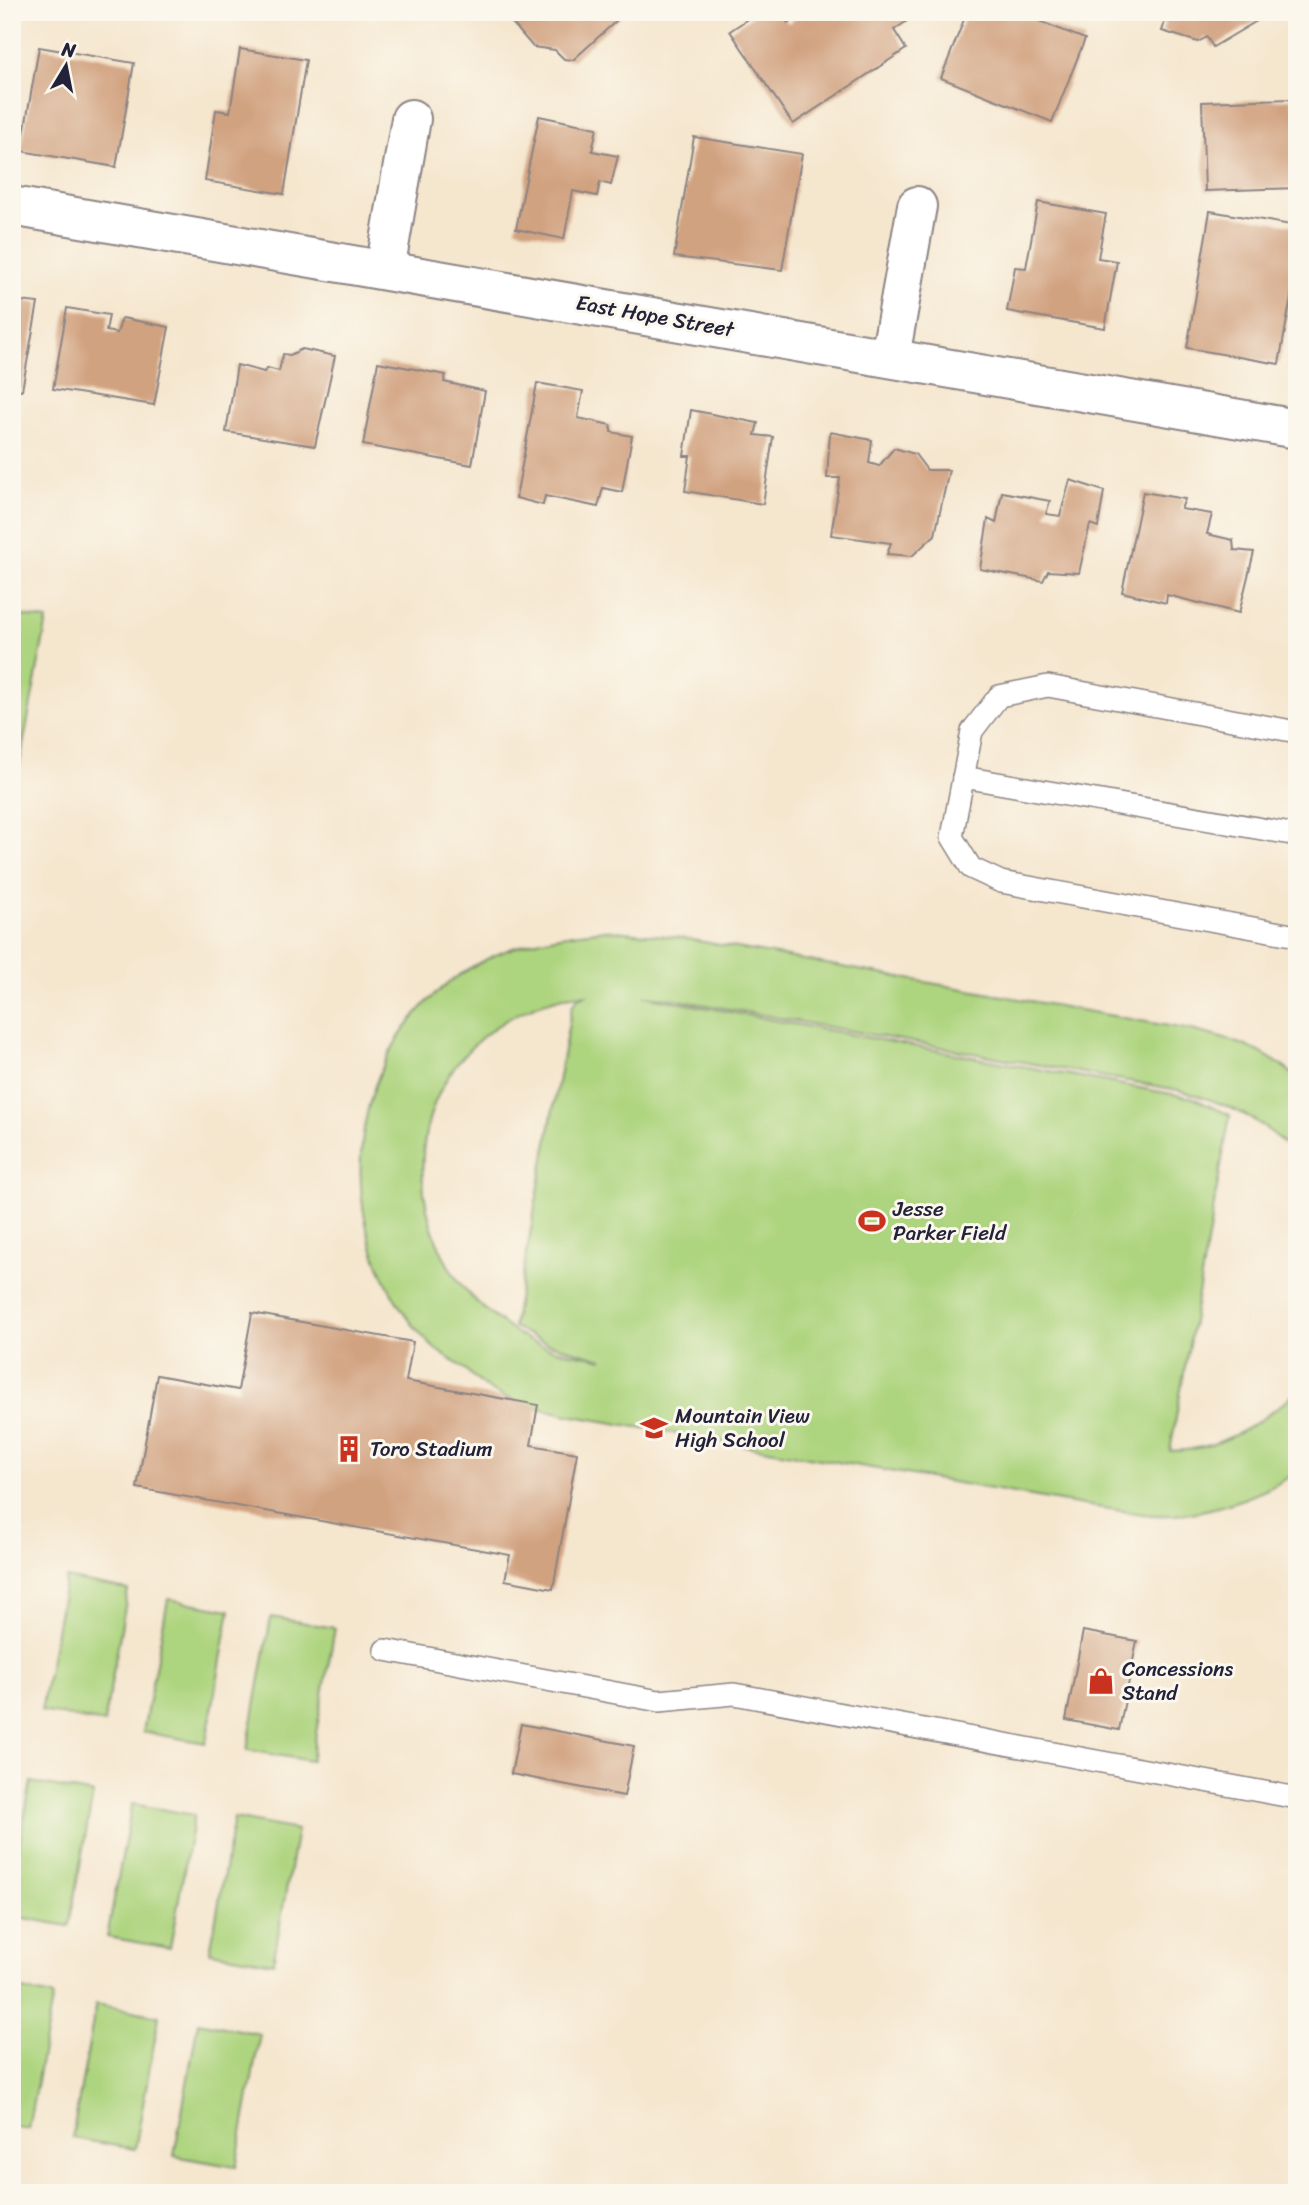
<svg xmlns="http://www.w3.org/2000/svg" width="1309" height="2205" viewBox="0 0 1309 2205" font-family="Sriracha,sans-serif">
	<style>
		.green { fill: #add47e; stroke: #687b5c; stroke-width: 2; fill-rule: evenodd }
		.building { fill: #d1a280 }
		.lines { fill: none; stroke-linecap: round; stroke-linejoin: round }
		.service-casing { stroke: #8c8484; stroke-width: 24 }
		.minor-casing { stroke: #8c8484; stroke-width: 42 }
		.service { stroke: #fff; stroke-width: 21 }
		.minor { stroke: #fff; stroke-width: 38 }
		.labels { text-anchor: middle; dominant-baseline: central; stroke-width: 6; stroke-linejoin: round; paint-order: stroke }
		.street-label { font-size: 21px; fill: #22223b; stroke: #fbf7ec }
		.poi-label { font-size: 21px; fill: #22223b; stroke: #fbf7ec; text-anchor: start }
	</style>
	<rect width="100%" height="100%" fill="#fbf7ec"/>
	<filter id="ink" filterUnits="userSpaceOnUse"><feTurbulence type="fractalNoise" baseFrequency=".0143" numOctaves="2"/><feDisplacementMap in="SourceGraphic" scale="14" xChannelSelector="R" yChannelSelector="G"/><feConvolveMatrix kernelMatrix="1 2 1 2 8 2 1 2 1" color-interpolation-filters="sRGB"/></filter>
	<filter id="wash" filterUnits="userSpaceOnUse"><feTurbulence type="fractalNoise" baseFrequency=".00686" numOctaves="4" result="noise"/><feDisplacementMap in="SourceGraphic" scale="28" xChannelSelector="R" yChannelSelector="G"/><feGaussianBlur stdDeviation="1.57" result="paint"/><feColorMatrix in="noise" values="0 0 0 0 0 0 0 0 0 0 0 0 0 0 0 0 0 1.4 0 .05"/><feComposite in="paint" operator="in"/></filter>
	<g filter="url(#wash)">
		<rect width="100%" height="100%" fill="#f5e6ce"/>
		<g class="green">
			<polygon points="12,614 47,620 12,803"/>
			<path d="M606 930 676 937 1191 1030C1236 1041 1260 1047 1297 1077V1158C1267 1120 1224 1102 1178 1090L668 998 644 996 1193 1098 1230 1115 1170 1451C1220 1451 1261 1423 1297 1391V1472C1261 1497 1198 1518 1153 1515 1130 1513 1106 1508 1083 1505L568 1415C542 1409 516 1403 492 1391 480 1385 470 1373 459 1365 449 1358 437 1352 429 1343 321 1232 342 1034 483 961 521 941 564 934 606 930ZM588 995 578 998 572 1006 513 1327 546 1343 603 1359C578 1354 544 1350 521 1336 491 1317 459 1290 444 1257 404 1176 419 1082 494 1028 521 1009 555 995 588 995Z"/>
			<polygon points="66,1578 128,1590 104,1723 41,1711"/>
			<polygon points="168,1599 230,1610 206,1743 143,1732"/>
			<polygon points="271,1617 335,1628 311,1761 247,1750"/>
			<polygon points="31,1782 93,1794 69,1926 12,1916 12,1882"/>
			<polygon points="132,1804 194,1815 170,1948 107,1937"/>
			<polygon points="234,1818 297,1830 273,1963 210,1952"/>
			<polygon points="12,1988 53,1996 28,2129 12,2126"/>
			<polygon points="96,2004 159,2016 135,2149 72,2138"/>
			<polygon points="198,2022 260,2034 236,2167 174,2156"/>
		</g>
		<g id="blocks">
			<g class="building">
				<polygon points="517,12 626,12 573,60 564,59 555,50 533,47 509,19"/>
				<polygon points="758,12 781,12 788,23 804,12 901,12 907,21 894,30 906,49 793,124 730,31"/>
				<polygon points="967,12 1016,12 1085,39 1052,122 941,78"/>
				<polygon points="1168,12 1263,12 1265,16 1213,47 1207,37 1198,42 1162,31"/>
				<polygon points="39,47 134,63 116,167 21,151"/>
				<polygon points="240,49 306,60 284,194 205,181 216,110 230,112"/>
				<polygon points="1291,99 1297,117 1297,188 1205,191 1202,102"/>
				<polygon points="539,116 597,128 592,151 618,156 611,185 600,182 597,196 573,191 564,239 516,229"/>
				<polygon points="694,137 802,154 782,270 674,257"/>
				<polygon points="1038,202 1106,214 1098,258 1117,261 1105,328 1007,311 1015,267 1026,268"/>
				<polygon points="1210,211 1297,226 1297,293 1292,292 1279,364 1187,348"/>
				<polygon points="12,300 38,303 22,390 12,388"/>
				<polygon points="67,308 109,315 106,331 117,333 122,318 169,327 154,405 53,389"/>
				<polygon points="302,349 335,356 315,446 226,432 237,365 264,372 267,368 279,371 283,354 290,355"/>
				<polygon points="378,362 446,375 444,382 485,391 472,465 363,445"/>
				<polygon points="537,383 583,391 578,418 611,425 611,432 632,436 622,492 603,488 598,507 545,496 543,505 516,498"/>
				<polygon points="691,410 758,423 755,435 773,437 763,504 685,491 690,456 684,456"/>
				<polygon points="830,432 872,440 869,463 879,466 894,448 915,454 927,470 949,470 935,535 912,556 887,554 891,543 831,535 840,478 827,478"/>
				<polygon points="1070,480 1104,491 1098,527 1090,524 1079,573 1048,571 1043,581 980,569 988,519 996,523 1002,492 1050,501 1046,514 1060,516"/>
				<polygon points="1143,492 1185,499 1181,509 1212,514 1207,534 1233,540 1234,550 1254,552 1239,613 1167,595 1166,603 1122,592"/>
				<polygon points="252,1313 413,1342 406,1381 538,1405 531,1445 577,1453 553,1589 505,1580 510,1555 137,1488 157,1375 238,1390"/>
				<polygon points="1083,1631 1137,1641 1119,1730 1066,1720"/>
				<polygon points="521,1724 634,1746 624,1796 511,1774"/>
			</g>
		</g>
	</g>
	<g filter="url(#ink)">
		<use href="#blocks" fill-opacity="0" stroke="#8c8484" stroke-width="2"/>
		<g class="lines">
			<defs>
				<g id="service">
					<polyline points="1297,732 1048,686 999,696 972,731 952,837 971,868 1001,882 1297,936"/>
					<polyline points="963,777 1297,835"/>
					<polyline points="385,1650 659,1701 734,1694 1297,1798"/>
				</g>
				<g id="minor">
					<polyline points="12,206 1297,429"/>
					<polyline points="385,270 411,119"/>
					<polyline points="890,357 917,206"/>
				</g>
			</defs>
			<use href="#service" class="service-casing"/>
			<use href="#minor" class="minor-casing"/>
			<use href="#service" class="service"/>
			<use href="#minor" class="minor"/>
		</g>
	</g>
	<defs>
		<symbol id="stadium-bare" viewBox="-9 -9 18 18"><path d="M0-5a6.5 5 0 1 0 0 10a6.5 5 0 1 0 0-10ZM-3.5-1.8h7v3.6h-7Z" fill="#c8321e" stroke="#fbf7ec" stroke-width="2.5" paint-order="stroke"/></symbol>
		<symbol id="school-bare" viewBox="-9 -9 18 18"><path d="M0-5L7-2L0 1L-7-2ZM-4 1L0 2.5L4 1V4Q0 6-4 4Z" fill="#c8321e" stroke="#fbf7ec" stroke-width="2.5" paint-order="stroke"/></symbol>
		<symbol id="building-bare" viewBox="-9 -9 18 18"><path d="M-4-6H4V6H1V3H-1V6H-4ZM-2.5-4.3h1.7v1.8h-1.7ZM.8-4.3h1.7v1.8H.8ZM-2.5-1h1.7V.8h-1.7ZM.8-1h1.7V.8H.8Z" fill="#c8321e" stroke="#fbf7ec" stroke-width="2.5" paint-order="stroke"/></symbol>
		<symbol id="shop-bare" viewBox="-9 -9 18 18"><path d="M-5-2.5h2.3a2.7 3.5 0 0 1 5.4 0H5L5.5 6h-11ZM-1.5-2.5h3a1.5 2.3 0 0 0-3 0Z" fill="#c8321e" stroke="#fbf7ec" stroke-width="2.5" paint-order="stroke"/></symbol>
	</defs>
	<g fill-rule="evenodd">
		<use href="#stadium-bare" x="853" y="1202" width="38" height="38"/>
		<use href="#school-bare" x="635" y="1409" width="38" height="38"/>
		<use href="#building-bare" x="330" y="1430" width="38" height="38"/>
		<use href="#shop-bare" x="1082" y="1662" width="38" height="38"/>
	</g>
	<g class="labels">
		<g class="street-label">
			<text transform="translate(655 316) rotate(10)">East Hope Street</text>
		</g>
		<g class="poi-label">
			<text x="893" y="1209">Jesse<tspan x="893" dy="24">Parker Field</tspan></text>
			<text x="675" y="1416">Mountain View<tspan x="675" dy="24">High School</tspan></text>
			<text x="370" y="1449">Toro Stadium</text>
			<text x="1122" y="1669">Concessions<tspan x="1122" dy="24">Stand</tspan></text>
		</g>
	</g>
	<rect width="1309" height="2205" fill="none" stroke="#fbf7ec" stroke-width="42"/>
	<g transform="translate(66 66) rotate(10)" stroke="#fbf7ec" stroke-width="5" paint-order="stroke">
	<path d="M0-5L12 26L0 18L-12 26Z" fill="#22223b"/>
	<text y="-10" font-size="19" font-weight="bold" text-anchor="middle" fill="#22223b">N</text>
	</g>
</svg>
